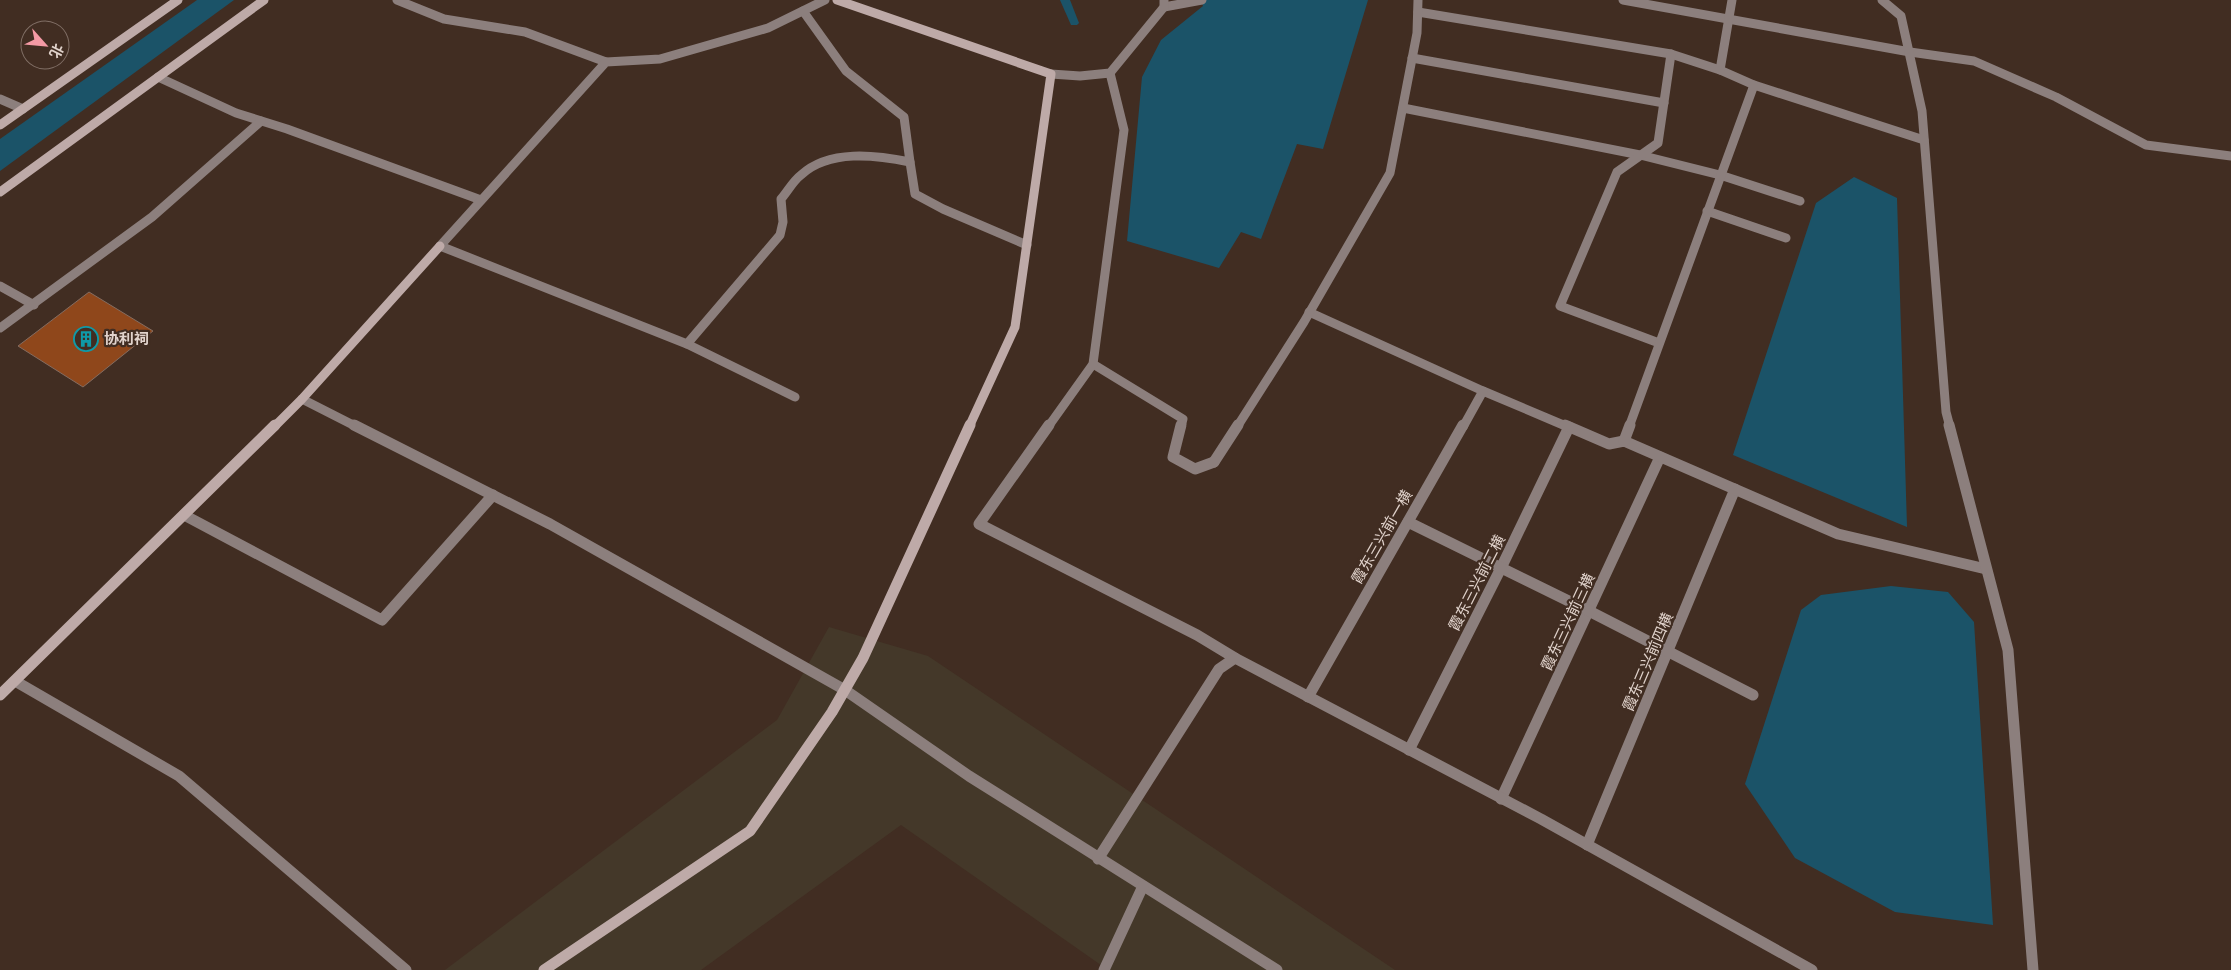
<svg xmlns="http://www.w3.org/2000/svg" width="2231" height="970" viewBox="0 0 2231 970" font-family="'Fira Sans Condensed','Noto Sans SC',sans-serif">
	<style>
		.commercial { fill: #443829 }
		.water { fill: #1b5368 }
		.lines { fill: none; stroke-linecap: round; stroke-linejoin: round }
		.stream { fill: #1b5368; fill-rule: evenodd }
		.building { fill: #8f471b; stroke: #846c60 }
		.lane-far1 { stroke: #8c7f7d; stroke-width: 9 }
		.lane { stroke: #8c7f7d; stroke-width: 11 }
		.street-far1 { stroke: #8c7f7d; stroke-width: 9 }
		.street { stroke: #8c7f7d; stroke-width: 11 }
		.secondary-far1 { stroke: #beaaa8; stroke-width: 9 }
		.secondary { stroke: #beaaa8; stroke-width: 11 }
		.labels { text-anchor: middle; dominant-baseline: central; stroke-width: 4.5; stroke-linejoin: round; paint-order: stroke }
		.poi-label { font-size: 15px; font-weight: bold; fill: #e1d3cc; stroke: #412d22; text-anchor: start }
		.street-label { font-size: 15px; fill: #e1d3cc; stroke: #412d22 }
	</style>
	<rect width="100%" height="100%" fill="#412d22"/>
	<polygon class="commercial" points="829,627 928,656 1395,970 1108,970 901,825 701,970 445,970 777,720"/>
	<g class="water">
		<polygon points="197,0 234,0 0,171 0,139"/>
		<polygon points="1201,0 1368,0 1323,149 1297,144 1261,239 1241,232 1219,268 1127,241 1142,77 1161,40 1203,6"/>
		<polygon points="1854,177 1897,198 1907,527 1733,455 1816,203"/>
		<polygon points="1891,586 1948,592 1974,622 1993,925 1895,912 1795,858 1745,784 1801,610 1821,595"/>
	</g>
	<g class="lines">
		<polygon class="stream" points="1060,0 1070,0 1079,23 1077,25 1071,25"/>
	</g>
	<polygon class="building" points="89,292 153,331 83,387 18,346"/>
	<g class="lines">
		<g class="lane-far1">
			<polyline points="1623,0 1910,52 1974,61 2056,97 2146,145 2231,156"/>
			<polyline points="1418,12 1671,54 1720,70 1754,85"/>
			<polyline points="1412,58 1664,103"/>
			<polyline points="1720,70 1732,0"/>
			<polyline points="158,77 236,113 287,129 481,200"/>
			<polyline points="1403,108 1640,155 1720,175 1800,201"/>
			<polyline points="910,162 915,194 943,209 1027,245"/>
			<polyline points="1707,211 1786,238"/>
			<polyline points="440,246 687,344 795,397"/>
			<polyline points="1659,343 1560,306 1617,172 1658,143 1671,54"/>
			<path d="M687 344 780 235 783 222 781 199C788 191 793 181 801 175 829 149 876 155 910 162L904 117 846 71 803 11"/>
			<polyline points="1093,364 1183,419 1181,427"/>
			<polyline points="302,399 357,427"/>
			<polyline points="1048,427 1093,364 1124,130 1110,73"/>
		</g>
		<g class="lane">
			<polyline points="354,425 550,524 845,690"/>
			<polyline points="1049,425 979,524 1197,635 1235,658"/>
			<polyline points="1181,425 1173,457 1195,469 1214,462"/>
			<polyline points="15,681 179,776 406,970"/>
			<polyline points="1409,750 1501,568 1569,427"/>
			<polyline points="1501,799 1660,457"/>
			<polyline points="1587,845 1735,489"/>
		</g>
		<g class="street-far1">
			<polyline points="397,0 444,19 525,32 606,62"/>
			<polyline points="1882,0 1901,16 1922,111 1946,412 1950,427"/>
			<polyline points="1164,7 1202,0"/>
			<polyline points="1051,74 1080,76 1110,73 1164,7 1164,0"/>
			<polyline points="0,99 23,109"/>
			<polyline points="440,246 606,62 660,59 768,28 825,0"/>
			<polyline points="0,286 34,305"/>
			<polyline points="1309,312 1483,391 1568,427"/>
			<polyline points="0,328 152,217 261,121"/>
			<polyline points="1237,427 1304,322 1390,173 1417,33 1418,0"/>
			<polyline points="1463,427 1483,391"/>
			<polyline points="1629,427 1754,85 1924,140"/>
		</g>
		<g class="street">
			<polyline points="1565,425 1609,444 1624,441 1838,534 1986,569"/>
			<polyline points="1949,425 2008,650 2033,970"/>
			<polyline points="1624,441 1630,425"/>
			<polyline points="1214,462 1238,425"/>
			<polyline points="184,515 382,620 493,495"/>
			<polyline points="1408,522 1589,611 1753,695"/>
			<polyline points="845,690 969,776 1277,970"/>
			<polyline points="1308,697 1463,425"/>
			<polyline points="1098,859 1219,669 1235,658 1541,819 1812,970"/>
			<polyline points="1104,970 1143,886"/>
		</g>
		<g class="secondary-far1">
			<polyline points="837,0 1051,74 1015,327 969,427"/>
			<polyline points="0,125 178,0"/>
			<polyline points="0,192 264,0"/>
			<polyline points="274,427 302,399 440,246"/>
		</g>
		<g class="secondary">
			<polyline points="0,695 275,425"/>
			<polyline points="544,970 750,831 832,712 863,658 970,425"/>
		</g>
	</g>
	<defs>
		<symbol id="building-ring" viewBox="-11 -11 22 22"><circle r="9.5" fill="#412d22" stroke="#0f9aa8" stroke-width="1.5"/><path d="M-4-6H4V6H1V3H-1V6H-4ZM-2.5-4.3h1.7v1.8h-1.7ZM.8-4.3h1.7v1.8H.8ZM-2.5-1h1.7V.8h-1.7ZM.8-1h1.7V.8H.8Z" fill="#0f9aa8"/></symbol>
	</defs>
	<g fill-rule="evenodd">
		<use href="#building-ring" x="72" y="325" width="28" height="28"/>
	</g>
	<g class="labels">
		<g class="poi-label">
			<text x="104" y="339">协利祠</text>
		</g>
		<g class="street-label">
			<text transform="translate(1382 537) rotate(-60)">霞东三兴前一横</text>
			<text transform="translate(1477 583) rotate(-63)">霞东三兴前二横</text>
			<text transform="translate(1568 622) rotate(-65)">霞东三兴前三横</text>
			<text transform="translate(1648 662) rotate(-67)">霞东三兴前四横</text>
		</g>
	</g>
	<g transform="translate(45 45) rotate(117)"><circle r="24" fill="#412d22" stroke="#816f66"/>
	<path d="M0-4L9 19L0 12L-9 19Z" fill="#f49aa5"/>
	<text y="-8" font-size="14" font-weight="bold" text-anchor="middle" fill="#e1d3cc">北</text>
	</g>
</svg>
